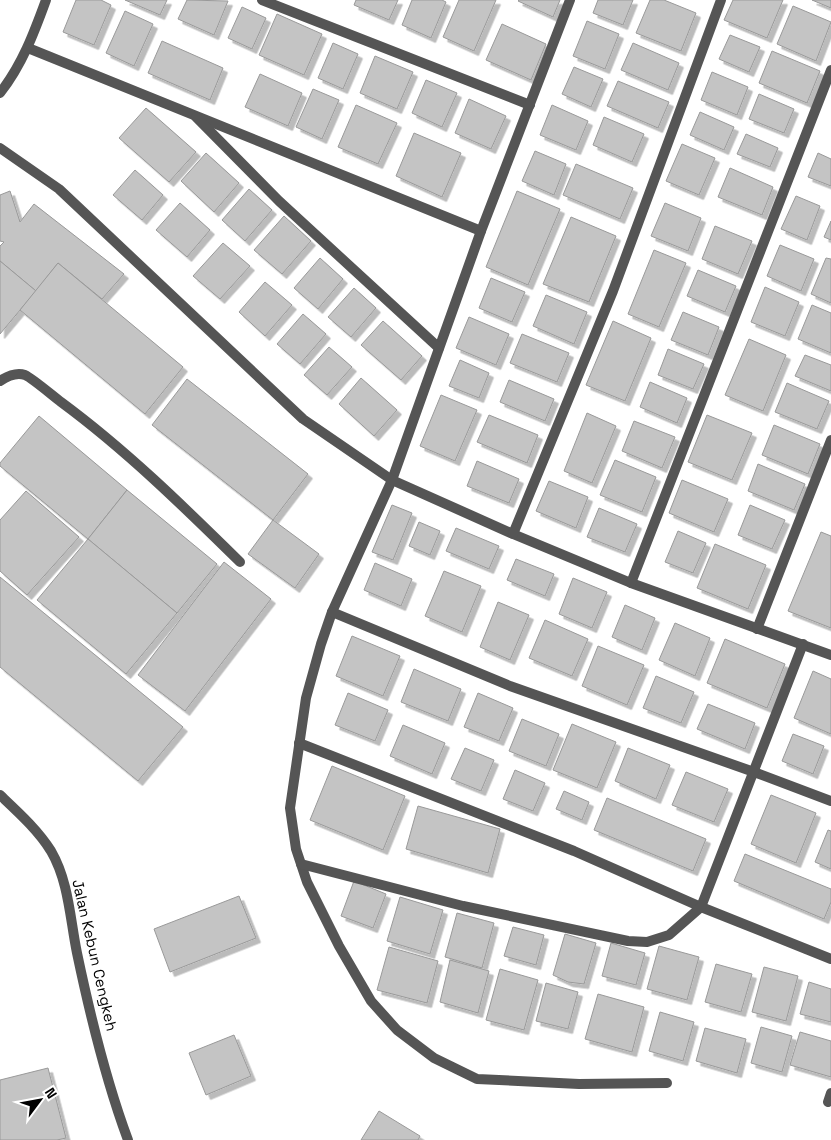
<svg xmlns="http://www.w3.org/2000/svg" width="831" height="1140" viewBox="0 0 831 1140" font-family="'Space Grotesk',sans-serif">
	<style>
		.building { fill: #c4c4c4; stroke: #999; filter: url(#shadow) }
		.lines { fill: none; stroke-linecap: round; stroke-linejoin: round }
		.minor { stroke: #555; stroke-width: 10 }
		.tertiary { stroke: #555; stroke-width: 10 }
		.labels { text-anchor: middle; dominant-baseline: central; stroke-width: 4.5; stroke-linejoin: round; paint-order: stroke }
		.street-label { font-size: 15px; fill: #000; stroke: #fff }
	</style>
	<defs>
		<filter id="shadow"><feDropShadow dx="4.5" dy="4.5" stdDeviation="0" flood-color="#0004"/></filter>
	</defs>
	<rect width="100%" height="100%" fill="#fff"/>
	<g class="building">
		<polygon points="76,0 101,0 111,5 94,45 63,32"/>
		<polygon points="125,0 167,0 160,15"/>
		<polygon points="187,0 228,1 214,35 178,19"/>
		<polygon points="356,0 398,0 389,20 354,5"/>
		<polygon points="412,0 442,0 446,2 431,38 402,25"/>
		<polygon points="459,0 496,0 474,51 443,37"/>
		<polygon points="519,0 560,0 553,17 518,1"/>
		<polygon points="598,0 633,0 623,25 593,13"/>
		<polygon points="650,0 664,0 696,13 681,51 636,33"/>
		<polygon points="733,0 783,0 767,38 724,20"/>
		<polygon points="812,0 831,0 831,8"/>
		<polygon points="793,6 831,22 816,61 777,44"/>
		<polygon points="242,7 266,18 252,49 228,38"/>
		<polygon points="125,11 153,24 134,66 106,53"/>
		<polygon points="277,14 322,34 304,75 259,55"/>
		<polygon points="587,21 619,34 605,69 573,56"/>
		<polygon points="502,24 546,44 531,80 486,60"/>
		<polygon points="730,35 760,47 749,72 719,59"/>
		<polygon points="162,41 223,68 210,100 148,73"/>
		<polygon points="333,43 358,54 343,89 318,78"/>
		<polygon points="633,43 679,63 668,90 621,70"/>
		<polygon points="772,51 820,71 807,103 759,83"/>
		<polygon points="375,56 413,72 397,109 360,93"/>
		<polygon points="574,67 603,79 591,107 562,94"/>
		<polygon points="712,72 748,87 737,115 701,100"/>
		<polygon points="260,74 302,93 288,126 245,107"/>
		<polygon points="426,80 457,93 442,127 412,113"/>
		<polygon points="618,81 669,102 658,128 607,106"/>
		<polygon points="313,89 339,100 322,139 296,127"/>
		<polygon points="759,94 794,109 784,133 749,119"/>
		<polygon points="469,99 506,116 491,149 455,133"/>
		<polygon points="356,105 397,123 378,164 338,147"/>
		<polygon points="552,105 588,121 576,150 540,135"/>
		<polygon points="146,108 196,152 169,182 119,138"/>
		<polygon points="700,112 734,127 724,150 690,135"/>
		<polygon points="604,117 644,134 632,162 593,145"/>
		<polygon points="414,133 461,153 442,197 396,176"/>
		<polygon points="746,134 778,148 770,167 737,154"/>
		<polygon points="682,144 715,158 699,195 666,181"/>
		<polygon points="535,151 566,164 554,195 522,181"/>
		<polygon points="206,153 239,183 214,212 181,181"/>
		<polygon points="818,153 831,159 831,186 808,177"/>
		<polygon points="576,164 633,188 620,219 563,195"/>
		<polygon points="730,168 773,187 762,215 718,197"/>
		<polygon points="135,170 163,195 142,220 113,195"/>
		<polygon points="249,189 272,210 245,241 222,220"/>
		<polygon points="10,191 20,222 34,204 124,274 102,299 58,263 36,291 0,261 0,246 4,242 0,241 0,195"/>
		<polygon points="517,191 560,209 528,285 486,267"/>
		<polygon points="796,196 820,206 807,240 781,229"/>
		<polygon points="180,203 210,230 187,257 156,230"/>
		<polygon points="665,203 701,218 688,251 651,236"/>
		<polygon points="284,216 311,241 282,274 254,250"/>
		<polygon points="571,217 616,236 589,302 543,284"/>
		<polygon points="831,221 831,240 824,237"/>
		<polygon points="715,226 752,241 738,274 702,259"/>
		<polygon points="223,243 250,266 220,299 193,276"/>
		<polygon points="780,245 814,259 801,291 767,276"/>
		<polygon points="654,250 686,263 659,327 628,314"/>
		<polygon points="320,258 343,279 318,309 294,288"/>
		<polygon points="826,258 831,259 831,303 811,294"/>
		<polygon points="0,261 36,291 0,334"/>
		<polygon points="58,263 183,367 145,414 20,310"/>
		<polygon points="698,270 736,286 725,312 687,296"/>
		<polygon points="491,278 525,292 512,322 479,308"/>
		<polygon points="265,282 292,305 265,336 239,312"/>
		<polygon points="765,287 799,302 785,336 751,322"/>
		<polygon points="354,288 376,308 351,337 328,317"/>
		<polygon points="546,295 587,312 574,344 533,326"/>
		<polygon points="812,305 831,313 831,353 798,339"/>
		<polygon points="683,312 719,327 708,355 671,340"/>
		<polygon points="303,314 326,334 300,364 277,344"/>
		<polygon points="469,317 509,334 496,365 456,348"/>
		<polygon points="383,321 422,356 401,380 361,345"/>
		<polygon points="613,321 651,338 625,401 586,385"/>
		<polygon points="522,334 569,353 557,382 510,363"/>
		<polygon points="749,339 786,355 763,411 725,395"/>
		<polygon points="329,347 352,367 327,395 304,375"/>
		<polygon points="668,349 704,364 693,389 658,375"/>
		<polygon points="805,355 831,365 831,391 795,376"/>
		<polygon points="460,360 489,373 479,398 449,386"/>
		<polygon points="361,378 397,410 374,436 339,404"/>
		<polygon points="187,379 308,474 273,520 152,425"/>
		<polygon points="509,380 554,399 545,421 500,402"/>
		<polygon points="650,382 687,398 677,423 640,407"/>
		<polygon points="787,383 829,401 817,429 775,412"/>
		<polygon points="441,395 477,410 455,461 420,446"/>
		<polygon points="587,413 616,426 592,483 564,471"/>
		<polygon points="489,415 538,435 527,463 477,442"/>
		<polygon points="707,415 752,433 732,480 688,462"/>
		<polygon points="39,416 127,490 88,539 0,466 0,463"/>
		<polygon points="634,421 675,437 662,468 622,451"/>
		<polygon points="774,425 820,444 808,474 762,455"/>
		<polygon points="615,460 656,477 642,512 600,495"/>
		<polygon points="477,461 519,479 509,503 467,486"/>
		<polygon points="758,464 805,484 794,510 748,491"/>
		<polygon points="682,480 728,499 714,532 669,513"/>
		<polygon points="549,481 588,497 576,528 536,511"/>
		<polygon points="127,490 217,564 177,613 88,539"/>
		<polygon points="26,491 79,537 27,595 0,571 0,520"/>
		<polygon points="392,505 412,513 393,560 372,552"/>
		<polygon points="750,505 785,520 772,549 738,535"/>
		<polygon points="599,508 637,524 625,552 587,537"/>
		<polygon points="273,520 319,554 295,588 248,554"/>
		<polygon points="419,522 440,531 430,555 409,546"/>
		<polygon points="456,528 499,546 489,569 446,551"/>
		<polygon points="678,531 706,543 693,573 665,562"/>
		<polygon points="821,532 831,536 831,628 788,611"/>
		<polygon points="88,539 177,613 126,674 37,600"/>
		<polygon points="715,544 766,565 748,609 697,588"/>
		<polygon points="516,559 554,574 545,596 507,580"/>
		<polygon points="224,562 271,599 185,711 138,675"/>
		<polygon points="375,563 412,579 401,606 364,590"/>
		<polygon points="444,571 481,586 462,632 425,616"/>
		<polygon points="0,577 183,727 138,781 0,667"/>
		<polygon points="573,578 607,592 592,628 559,614"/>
		<polygon points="498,602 529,615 510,660 480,647"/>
		<polygon points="625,605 655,618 642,650 612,637"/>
		<polygon points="545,620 588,639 572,676 529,658"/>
		<polygon points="675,623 710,638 695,676 659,660"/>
		<polygon points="352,636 400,656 383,696 336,676"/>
		<polygon points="725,639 785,664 767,708 707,683"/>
		<polygon points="598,646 644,665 627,705 582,686"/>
		<polygon points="414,669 461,689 448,721 401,702"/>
		<polygon points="813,671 831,679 831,734 794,718"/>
		<polygon points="656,676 694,692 681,723 643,708"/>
		<polygon points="348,693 388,710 375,741 335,725"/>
		<polygon points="478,693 513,708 499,741 464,727"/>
		<polygon points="708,704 755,723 745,749 697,729"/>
		<polygon points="522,719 559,734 546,766 509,751"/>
		<polygon points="572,724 616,742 597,788 553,770"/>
		<polygon points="403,725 445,743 432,774 390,756"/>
		<polygon points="793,734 824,746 813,774 782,761"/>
		<polygon points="465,748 494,760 481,791 451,779"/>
		<polygon points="628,748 670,765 656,799 615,781"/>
		<polygon points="332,766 405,796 383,850 310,820"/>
		<polygon points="515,770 545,783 533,811 503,799"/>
		<polygon points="686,772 728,789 714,822 672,805"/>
		<polygon points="564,791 589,802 582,820 556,809"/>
		<polygon points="771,795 816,813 796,863 751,844"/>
		<polygon points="607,798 706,839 693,871 594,830"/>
		<polygon points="418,806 500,829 488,873 406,849"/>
		<polygon points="828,830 831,831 831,869 815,862"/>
		<polygon points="745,854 831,889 831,902 824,919 734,881"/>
		<polygon points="354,881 386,894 373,928 341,916"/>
		<polygon points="239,896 256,938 170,972 154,929"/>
		<polygon points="400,897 443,910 430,954 387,941"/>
		<polygon points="457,913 494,923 482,968 445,957"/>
		<polygon points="513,927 544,935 536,965 504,956"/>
		<polygon points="565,934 596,943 584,984 568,982 553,975"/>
		<polygon points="611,943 645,953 636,985 602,976"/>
		<polygon points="659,946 699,957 687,1000 647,989"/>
		<polygon points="389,947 438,961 427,1003 377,990"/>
		<polygon points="450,960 489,971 478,1013 440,1002"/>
		<polygon points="716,964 752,974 741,1012 705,1002"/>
		<polygon points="764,967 798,976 786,1021 752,1012"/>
		<polygon points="500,969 538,980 524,1030 486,1020"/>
		<polygon points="809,982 831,989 831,1022 800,1014"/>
		<polygon points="546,983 578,992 568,1029 536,1021"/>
		<polygon points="598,994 644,1007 632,1052 585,1039"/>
		<polygon points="660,1012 694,1022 683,1061 649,1051"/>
		<polygon points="761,1027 792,1036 782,1072 751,1063"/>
		<polygon points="705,1028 746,1039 737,1073 696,1061"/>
		<polygon points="800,1032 831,1041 831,1077 790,1065"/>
		<polygon points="234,1035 251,1076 206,1095 189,1053"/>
		<polygon points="48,1068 66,1138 57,1140 0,1140 0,1080"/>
		<polygon points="379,1111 420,1136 418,1140 361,1140"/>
	</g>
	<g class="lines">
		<g class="minor">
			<polyline points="262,0 530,105"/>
			<polyline points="570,0 481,231 392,480 332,612 321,644 306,698 290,808 296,849 307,882 339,946 371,1001 397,1030 434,1058 477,1079 579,1084 667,1083"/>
			<polyline points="28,48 481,231"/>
			<path d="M0 93C22 65 34 33 46 0"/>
			<polyline points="196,117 279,201 439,348"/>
			<polyline points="0,148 59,189 303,419 392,480 513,534 631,583 831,655"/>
			<path d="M0 381C6 377 16 372 25 375 32 378 53 396 61 402 126 450 183 506 240 562"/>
			<polyline points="513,534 613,291 721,0"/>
			<polyline points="631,583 831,70"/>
			<polyline points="332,612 510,686 754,772 831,801"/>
			<polyline points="757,629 831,440"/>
			<polyline points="299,743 574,851 701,907 831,959"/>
			<polyline points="301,864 463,906 628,941 647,942 669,935 701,907 803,644"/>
			<polyline points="828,1102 831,1093"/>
		</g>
		<path class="tertiary" d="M0 795C18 812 38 830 51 851 69 882 70 919 77 953 90 1015 106 1081 128 1140"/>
	</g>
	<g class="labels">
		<g class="street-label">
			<text transform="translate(95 955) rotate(77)">Jalan Kebun Cengkeh</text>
		</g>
	</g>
	<g transform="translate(40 1100) rotate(58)" stroke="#ffffff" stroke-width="4" paint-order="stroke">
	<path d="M0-4L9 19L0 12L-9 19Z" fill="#000000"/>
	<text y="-8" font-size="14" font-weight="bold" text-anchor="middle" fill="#000000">N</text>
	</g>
</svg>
